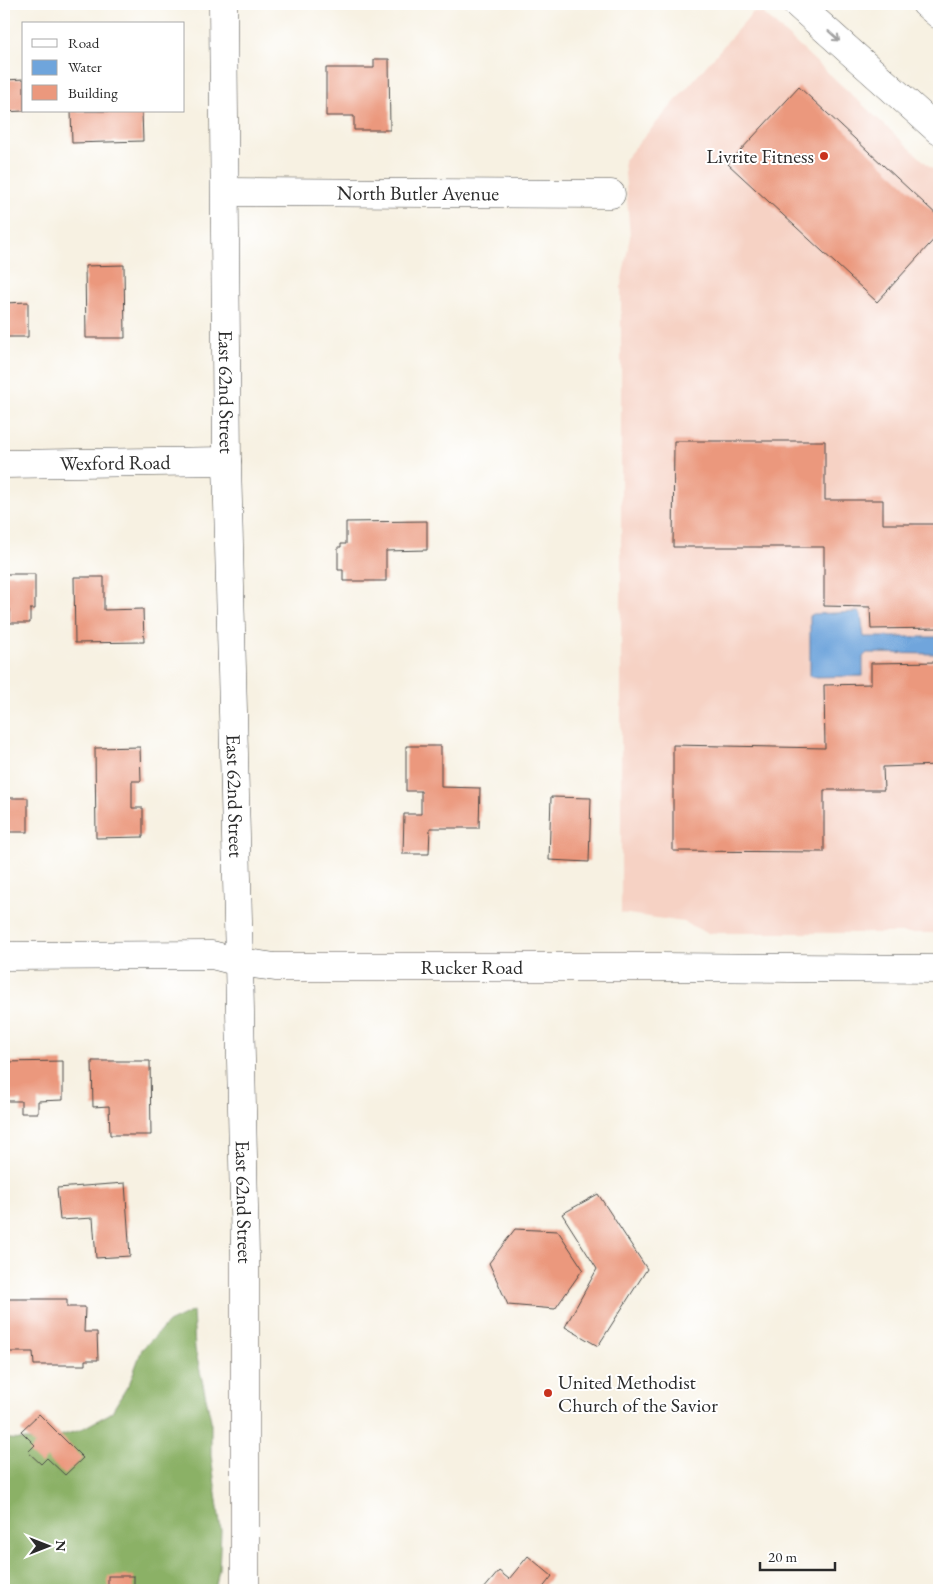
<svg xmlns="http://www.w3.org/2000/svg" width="943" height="1594" viewBox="0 0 943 1594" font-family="'EB Garamond',serif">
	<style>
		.built { fill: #f6d2c4 }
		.forest { fill: #8bb166; stroke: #5b6e48 }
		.water { fill: #6fa5dc; stroke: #4d6884 }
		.building { fill: #eb987d }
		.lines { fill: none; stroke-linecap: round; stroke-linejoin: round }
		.street-casing { stroke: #4a4946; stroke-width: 29 }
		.secondary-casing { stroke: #4a4946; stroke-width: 29 }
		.primary-casing { stroke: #4a4946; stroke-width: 29 }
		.street { stroke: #fff; stroke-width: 28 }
		.secondary { stroke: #fff; stroke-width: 28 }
		.primary { stroke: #fff; stroke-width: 28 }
		.oneway { stroke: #a0a0a0 }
		.poi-dot { fill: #c8321e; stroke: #fff; stroke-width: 2 }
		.labels { text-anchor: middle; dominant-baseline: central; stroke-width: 4; stroke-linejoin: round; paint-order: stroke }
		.poi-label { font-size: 20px; fill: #2b2b2b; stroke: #fff; text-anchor: end }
		.street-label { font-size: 20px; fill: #2b2b2b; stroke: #fff }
	</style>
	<rect width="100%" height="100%" fill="#fff"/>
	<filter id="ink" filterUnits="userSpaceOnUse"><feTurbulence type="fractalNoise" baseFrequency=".02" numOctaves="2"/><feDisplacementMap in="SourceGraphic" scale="10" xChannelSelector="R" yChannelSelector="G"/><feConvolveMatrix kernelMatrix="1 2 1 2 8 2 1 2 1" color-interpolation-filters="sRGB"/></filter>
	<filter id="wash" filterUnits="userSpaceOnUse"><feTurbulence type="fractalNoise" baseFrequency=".0096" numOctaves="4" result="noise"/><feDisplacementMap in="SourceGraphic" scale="20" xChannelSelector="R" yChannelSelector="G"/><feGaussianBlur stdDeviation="1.12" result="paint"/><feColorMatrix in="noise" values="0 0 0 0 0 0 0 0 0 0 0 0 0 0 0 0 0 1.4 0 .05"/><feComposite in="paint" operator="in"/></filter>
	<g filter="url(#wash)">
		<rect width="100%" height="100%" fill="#f7f1e2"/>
		<polygon class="built" points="753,12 763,13 939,175 939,933 707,933 684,922 621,913 621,285 630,237 624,160"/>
		<polygon class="forest" points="193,1311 195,1349 211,1420 211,1455 221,1531 219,1569 215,1590 4,1590 4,1437 9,1439 43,1441 80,1430 111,1413 130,1382 142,1349 168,1323"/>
		<polygon class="water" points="859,612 861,615 864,637 939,637 939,654 867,653 863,657 863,676 812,677 810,675 810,616 813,614"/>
		<g id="blocks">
			<g class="building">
				<polygon points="374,59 389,59 390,130 354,130 354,116 326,116 326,68 374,68"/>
				<polygon points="24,79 24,111 4,112 4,80"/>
				<polygon points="799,87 939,217 939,234 877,302 728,164"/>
				<polygon points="71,111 142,111 143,141 72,143"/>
				<polygon points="124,265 125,338 86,338 85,266"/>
				<polygon points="28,302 28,337 4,337 4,303"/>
				<polygon points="674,441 825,441 825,500 883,500 883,524 939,524 939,628 871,629 870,607 824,606 824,547 673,547"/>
				<polygon points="427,521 427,550 386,551 386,581 343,581 343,570 338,570 338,547 341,547 341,544 346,544 346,522"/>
				<polygon points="4,574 35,574 35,609 30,609 30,623 10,623 10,609 4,609"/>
				<polygon points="74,577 104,577 104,610 143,609 144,642 75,643"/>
				<polygon points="939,662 939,765 883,767 884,790 824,790 824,852 673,851 673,745 825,748 824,685 871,684 871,663"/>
				<polygon points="406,746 441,746 441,787 480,788 479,828 430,828 429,854 403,854 404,814 421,814 421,791 406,791"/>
				<polygon points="140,747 141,781 132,781 132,808 143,808 143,837 96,838 95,748"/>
				<polygon points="551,797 591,798 589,862 549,860"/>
				<rect x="4" y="798" width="24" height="34"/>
				<polygon points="63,1061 63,1100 38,1101 38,1113 21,1113 21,1101 4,1101 4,1062"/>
				<polygon points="92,1061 150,1061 151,1135 110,1135 109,1106 93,1107"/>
				<polygon points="125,1183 130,1256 96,1258 93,1218 60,1220 57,1188"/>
				<polygon points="598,1194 647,1269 598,1346 565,1327 597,1269 562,1214"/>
				<polygon points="515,1229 558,1231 583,1269 555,1309 508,1305 489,1263"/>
				<polygon points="4,1299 67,1299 67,1307 85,1307 84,1332 97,1332 98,1360 85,1360 85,1365 34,1365 33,1352 5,1352"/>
				<polygon points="39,1414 83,1458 65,1475 47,1458 41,1464 28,1452 35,1445 21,1431"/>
				<polygon points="528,1556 552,1576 541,1590 483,1590 499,1571 509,1579"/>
				<rect x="108" y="1576" width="26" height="14"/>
			</g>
		</g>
	</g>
	<g filter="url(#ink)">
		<use href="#blocks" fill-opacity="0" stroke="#4a4946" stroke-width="1"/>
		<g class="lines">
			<defs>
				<g id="street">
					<path id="s1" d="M226 192 611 194"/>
					<path id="s2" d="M4 464 227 461"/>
					<path id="s3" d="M239 962 245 1255V1590"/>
				</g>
				<g id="secondary">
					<path id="s4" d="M223 4 227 461 239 962"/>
					<path id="s5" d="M4 956 212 955 239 962 275 967H659L939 969"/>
				</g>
				<g id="primary">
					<polyline points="797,4 939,131"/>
					<polyline points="926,4 939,15"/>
				</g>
			</defs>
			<use href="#street" class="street-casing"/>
			<use href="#secondary" class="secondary-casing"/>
			<use href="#primary" class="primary-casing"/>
			<use href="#street" class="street"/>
			<use href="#secondary" class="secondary"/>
			<use href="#primary" class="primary"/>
		</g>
		<defs><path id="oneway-shaft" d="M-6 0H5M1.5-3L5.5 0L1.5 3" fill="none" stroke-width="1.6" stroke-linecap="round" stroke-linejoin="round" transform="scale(1.25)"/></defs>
		<use class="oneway" href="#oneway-shaft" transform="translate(834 36) rotate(42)"/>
	</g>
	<g class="poi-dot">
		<circle cx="824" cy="156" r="5"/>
		<circle cx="548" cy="1393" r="5"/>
	</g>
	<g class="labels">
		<g class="poi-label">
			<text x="814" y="156">Livrite Fitness</text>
			<text x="558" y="1382" text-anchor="start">United Methodist<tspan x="558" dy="23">Church of the Savior</tspan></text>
		</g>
		<g class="street-label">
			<text stroke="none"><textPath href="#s1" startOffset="192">North Butler Avenue</textPath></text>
			<text stroke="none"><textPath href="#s4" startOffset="388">East 62nd Street</textPath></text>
			<text stroke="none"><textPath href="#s2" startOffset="111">Wexford Road</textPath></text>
			<text stroke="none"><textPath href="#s4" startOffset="792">East 62nd Street</textPath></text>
			<text stroke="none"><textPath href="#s5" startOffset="469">Rucker Road</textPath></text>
			<text stroke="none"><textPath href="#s3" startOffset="240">East 62nd Street</textPath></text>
		</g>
	</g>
	<rect width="943" height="1594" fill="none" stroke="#fff" stroke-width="20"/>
	<rect x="22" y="22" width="162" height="90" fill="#ffffff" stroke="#aaaaaa"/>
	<rect x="32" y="39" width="25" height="8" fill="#ffffff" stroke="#aaaaaa"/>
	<text x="68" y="48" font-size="15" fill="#2b2b2b">Road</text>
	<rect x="32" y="60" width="25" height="15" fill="#6fa5dc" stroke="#aaaaaa"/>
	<text x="68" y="72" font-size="15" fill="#2b2b2b">Water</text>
	<rect x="32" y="85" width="25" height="15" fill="#eb987d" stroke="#aaaaaa"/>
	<text x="68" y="98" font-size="15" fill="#2b2b2b">Building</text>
	<g transform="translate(48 1546) rotate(90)" stroke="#ffffff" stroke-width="4" paint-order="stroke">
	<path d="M0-4L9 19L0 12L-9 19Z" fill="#2b2b2b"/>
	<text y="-8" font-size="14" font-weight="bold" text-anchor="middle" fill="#2b2b2b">N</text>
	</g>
	<path d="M760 1562v8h75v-8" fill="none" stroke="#2b2b2b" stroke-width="2.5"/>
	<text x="768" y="1562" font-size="15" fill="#2b2b2b" stroke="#ffffff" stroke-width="4" paint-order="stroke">20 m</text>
</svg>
